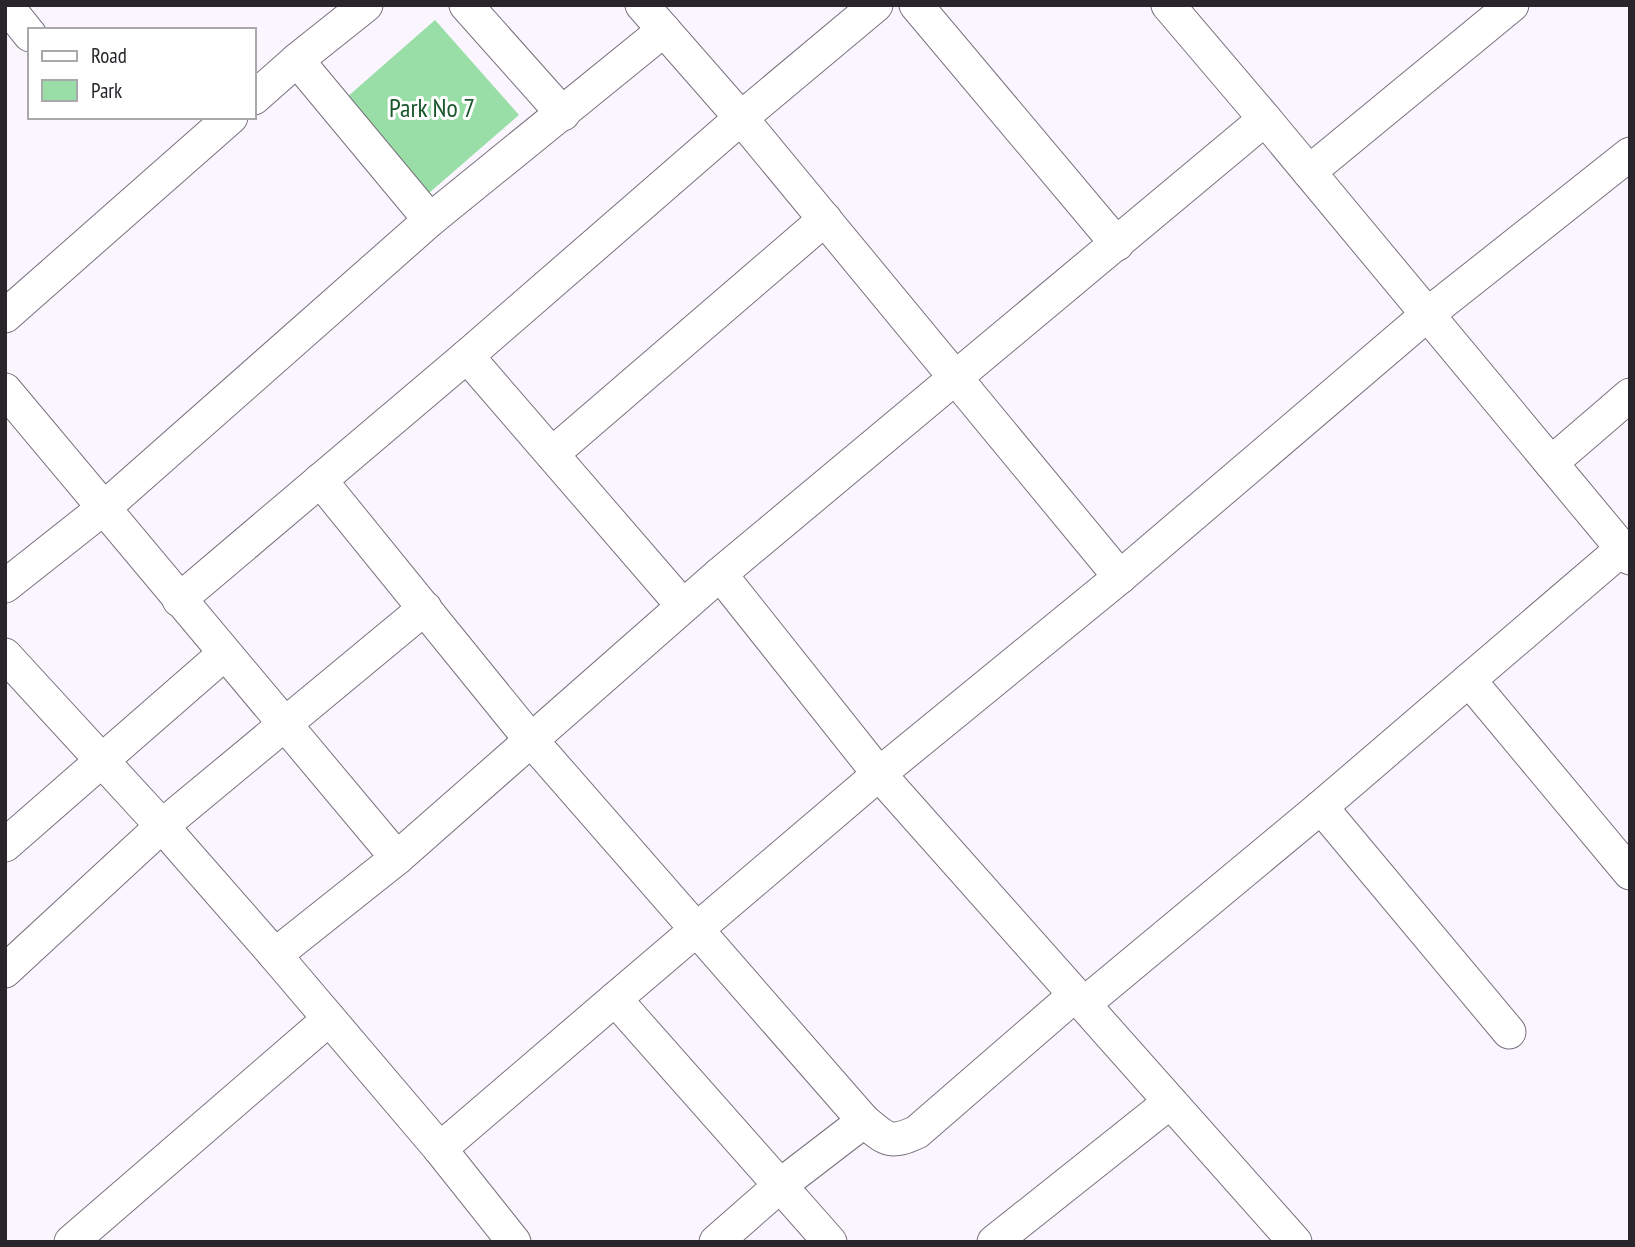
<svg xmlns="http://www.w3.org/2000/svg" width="1635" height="1247" viewBox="0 0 1635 1247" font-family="'PT Sans Narrow',sans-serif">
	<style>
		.green { fill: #98dea6 }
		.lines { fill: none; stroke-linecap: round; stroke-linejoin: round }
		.minor-casing { stroke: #79727d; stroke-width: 35 }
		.minor { stroke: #fff; stroke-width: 33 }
		.labels { text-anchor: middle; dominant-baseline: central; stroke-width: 6; stroke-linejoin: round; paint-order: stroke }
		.park-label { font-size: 26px; fill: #1a572d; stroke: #fff }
	</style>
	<rect width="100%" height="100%" fill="#fbf5ff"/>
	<polygon class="green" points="435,20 519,115 429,193 346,98"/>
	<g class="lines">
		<defs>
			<g id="minor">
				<polyline points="6,5 30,35"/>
				<polyline points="466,5 563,114"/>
				<polyline points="642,5 741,118 1120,577"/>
				<polyline points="916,5 1117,244"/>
				<polyline points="1168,5 1265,119 1551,463"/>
				<polyline points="297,60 366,5"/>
				<polyline points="1309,172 1512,5"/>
				<polyline points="430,220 664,30"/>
				<polyline points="5,316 231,117"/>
				<polyline points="467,356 683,606"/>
				<polyline points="5,390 397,858 275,955 440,1149 514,1242"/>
				<polyline points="1630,395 1551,463 1630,558"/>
				<polyline points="552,454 825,219"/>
				<path d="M320 480 531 740 864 1121C886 1139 889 1145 917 1132L1075 995"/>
				<polyline points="720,574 1265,119"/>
				<polyline points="5,586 105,507 430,220 297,60 254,98"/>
				<polyline points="179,600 467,356 741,118 876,5"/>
				<polyline points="5,655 162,826 275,955"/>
				<polyline points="1469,680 1622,549"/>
				<polyline points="1321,807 1509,1032"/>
				<polyline points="5,845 224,654"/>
				<polyline points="397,858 720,574 879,774 1295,1242"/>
				<polyline points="5,971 162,826 425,608"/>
				<polyline points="615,999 879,774 1120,577 1428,314 1630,154"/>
				<polyline points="1084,1004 1321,807 1469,680 1630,873"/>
				<polyline points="440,1149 615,999 830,1242"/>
				<polyline points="71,1242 329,1019"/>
				<polyline points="716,1242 782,1184 864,1121"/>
				<polyline points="994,1242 1170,1102"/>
			</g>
		</defs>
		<use href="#minor" class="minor-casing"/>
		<use href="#minor" class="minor"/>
	</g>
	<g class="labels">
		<g class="park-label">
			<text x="432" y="107">Park No 7</text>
		</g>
	</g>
	<rect width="1635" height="1247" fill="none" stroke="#29262b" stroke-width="14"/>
	<rect x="28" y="28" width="228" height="91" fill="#ffffff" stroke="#a9a8aa" stroke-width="2"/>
	<rect x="42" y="51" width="35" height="10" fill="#ffffff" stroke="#a9a8aa" stroke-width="2"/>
	<text x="91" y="63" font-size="21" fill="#29262b">Road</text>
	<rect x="42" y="80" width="35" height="21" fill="#98dea6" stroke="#a9a8aa" stroke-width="2"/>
	<text x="91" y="98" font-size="21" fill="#29262b">Park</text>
</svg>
